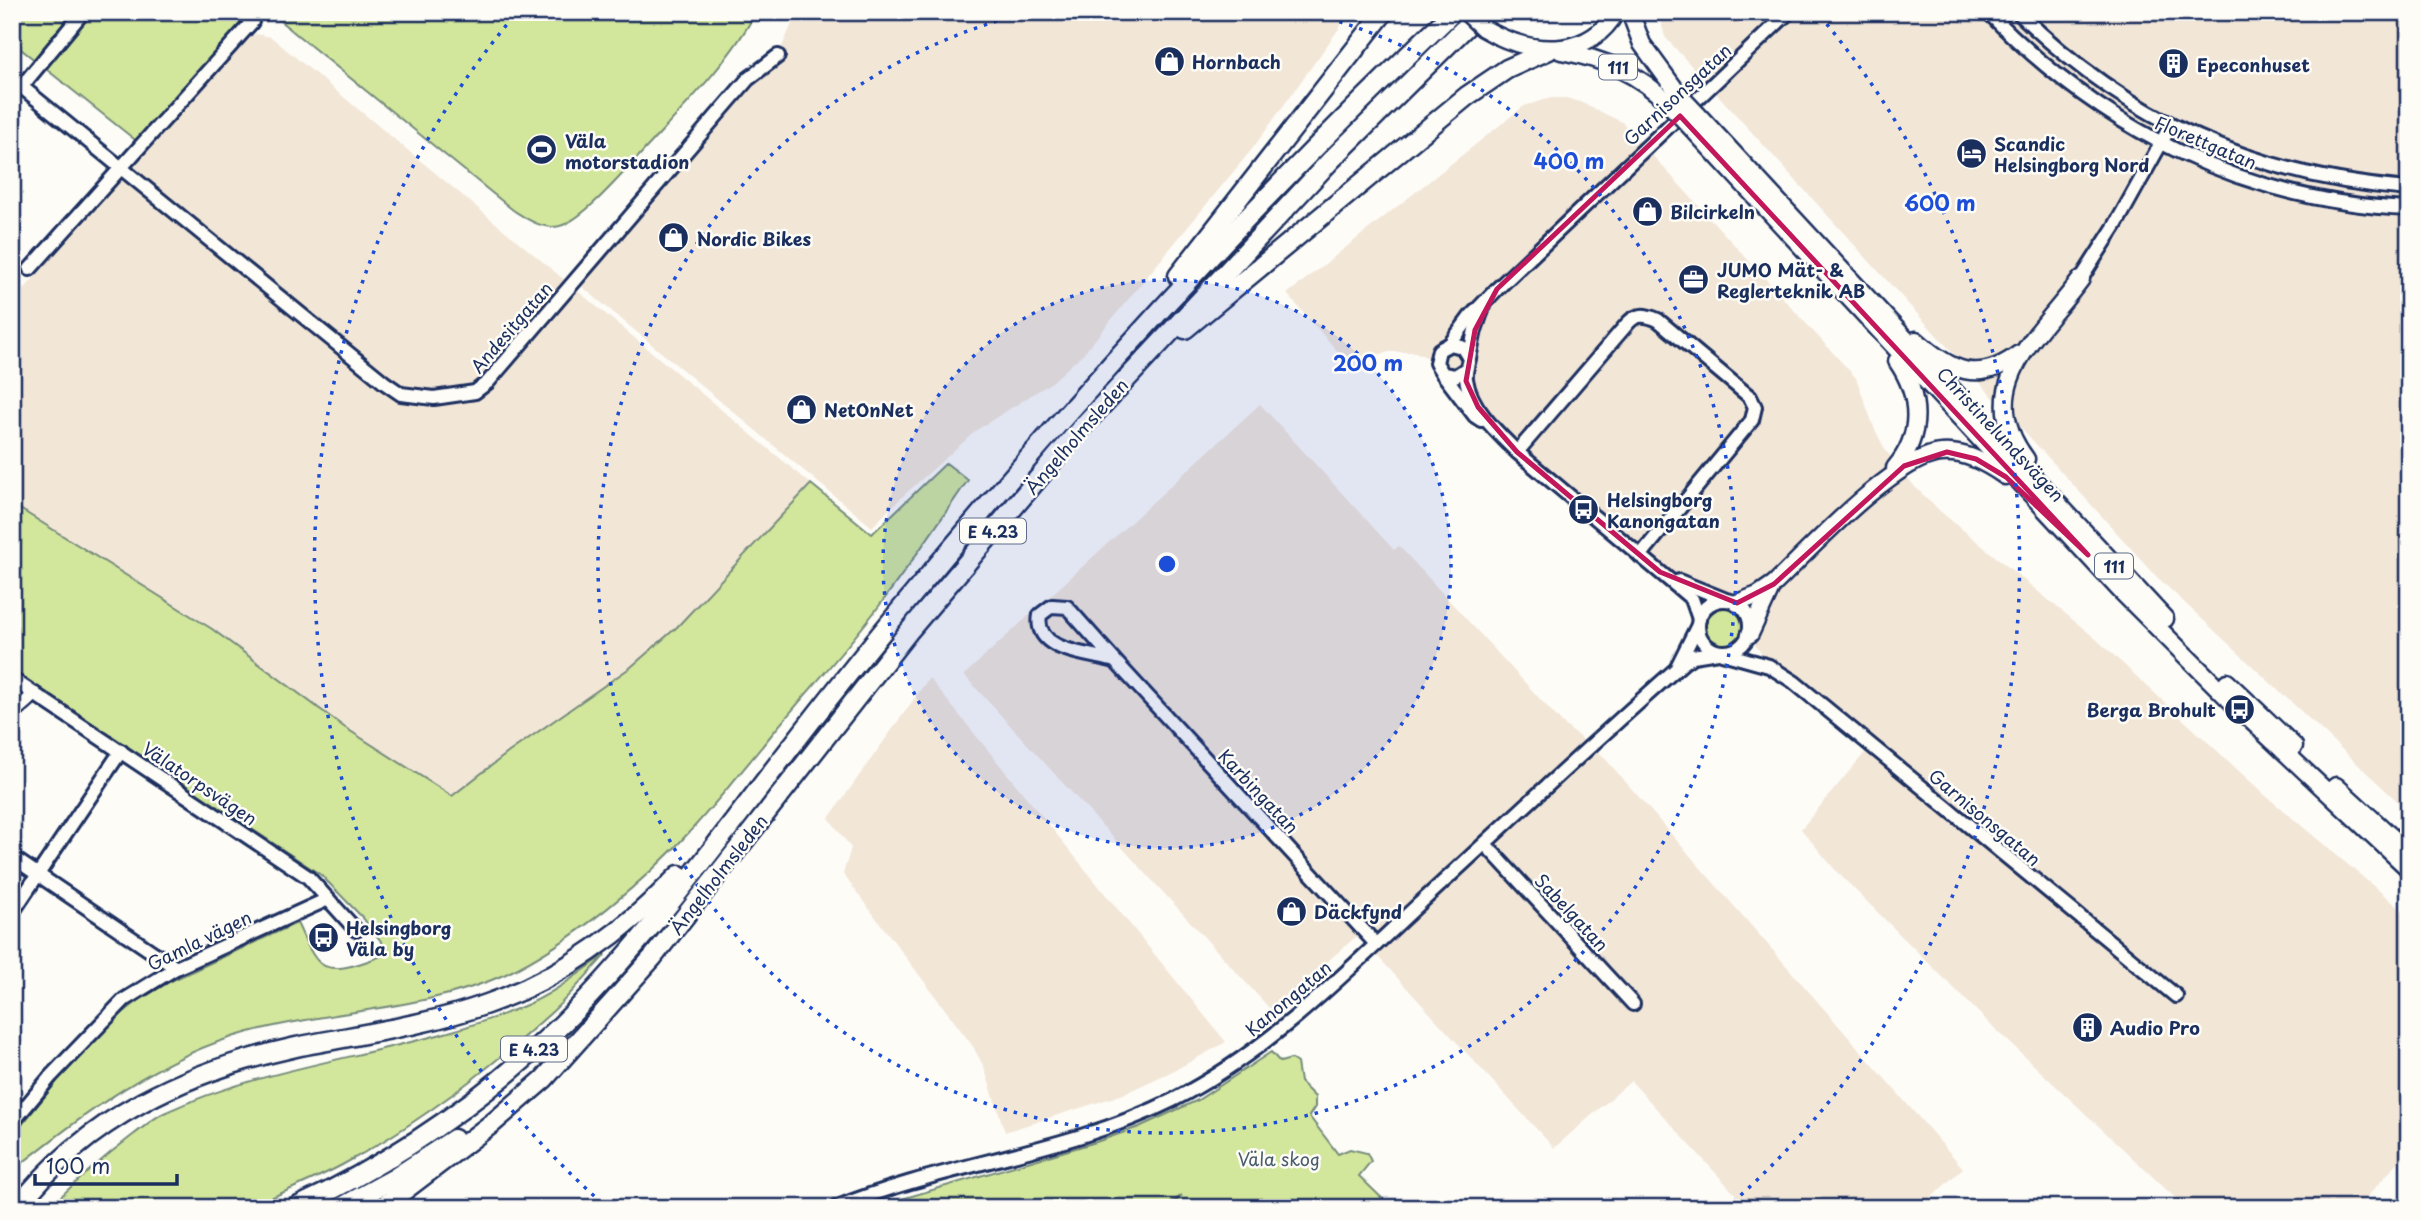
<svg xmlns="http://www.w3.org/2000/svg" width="2421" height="1220" viewBox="0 0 2421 1220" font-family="'Playpen Sans',sans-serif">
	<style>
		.built { fill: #f2e6d7 }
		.green { fill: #d2e79b; stroke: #768b7c; stroke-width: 2 }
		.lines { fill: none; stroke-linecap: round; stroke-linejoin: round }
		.minor-casing { stroke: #1b2f5e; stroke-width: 18 }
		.major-casing { stroke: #1b2f5e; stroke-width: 21 }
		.highway-casing { stroke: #1b2f5e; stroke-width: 23 }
		.minor { stroke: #fdfcf7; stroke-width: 12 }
		.major { stroke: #fdfcf7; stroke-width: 16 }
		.highway { stroke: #fdfcf7; stroke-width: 18 }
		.major-bridge-casing { stroke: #1b2f5e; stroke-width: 21; stroke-linecap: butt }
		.major-bridge { stroke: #fdfcf7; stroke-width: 16 }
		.marked { fill: none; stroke: #c2185b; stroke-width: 5; stroke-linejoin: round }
		.ring { fill: none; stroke: #1d4ed8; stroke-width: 3.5; stroke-dasharray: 3.5 7 }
		.labels { text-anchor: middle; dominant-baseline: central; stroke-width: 5; stroke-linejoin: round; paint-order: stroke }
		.shield { fill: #fdfcf7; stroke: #5f6c8c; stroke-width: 2 }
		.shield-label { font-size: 16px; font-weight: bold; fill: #1b2f5e }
		.poi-label { font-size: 18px; font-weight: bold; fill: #1b2f5e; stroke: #fdfcf7; text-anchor: start }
		.street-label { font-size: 18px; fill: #1b2f5e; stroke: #fdfcf7 }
		.park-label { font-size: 18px; fill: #495d6d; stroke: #fdfcf7 }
		.centre { fill: #1d4ed8; stroke: #fdfcf7; stroke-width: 3.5 }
		.ring-label { font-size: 21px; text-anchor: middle; font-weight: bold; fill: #1d4ed8; stroke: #fdfcf7; stroke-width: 5; stroke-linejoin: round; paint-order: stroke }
	</style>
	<rect width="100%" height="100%" fill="#fdfcf7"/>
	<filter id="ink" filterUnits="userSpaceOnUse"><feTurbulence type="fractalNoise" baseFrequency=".0143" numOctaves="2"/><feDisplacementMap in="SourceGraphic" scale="14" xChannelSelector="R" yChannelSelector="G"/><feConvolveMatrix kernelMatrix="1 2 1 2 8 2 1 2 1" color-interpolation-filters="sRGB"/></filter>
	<g filter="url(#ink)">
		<g class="built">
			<polygon points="797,12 1351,12 1253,148 1084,353 1052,382 978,429 904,495 872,527 574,280 680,157 778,56"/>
			<polygon points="1658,12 2409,12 2409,812 2158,578 1665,37"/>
			<polygon points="256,34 271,37 811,484 677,627 631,667 509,752 452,796 344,727 212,629 12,504 12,303 244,39"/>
			<polygon points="1551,98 1566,98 1580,102 1622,122 1856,378 1875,430 1886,451 1915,487 1941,512 2095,638 2266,796 2409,916 2409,1150 2357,1208 2186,1208 1990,1024 1837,872 1801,829 1873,743 1771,665 1757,648 1753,641 1772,592 1732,599 1712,594 1662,570 1517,447 1483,413 1456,370 1415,352 1389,352 1347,362 1287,294 1524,106"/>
			<polygon points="1260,404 1394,550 1399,546 1563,724 1602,755 1963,1168 1920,1208 1748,1208 1631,1081 1554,1148 1358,935 1271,1010 964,675"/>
			<polygon points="929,678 1226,1042 1177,1069 1121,1095 1005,1132 984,1067 972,1045 843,874 851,848 829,818"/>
		</g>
		<g class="green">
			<polygon points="12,12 256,12 139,143 12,42"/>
			<path d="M269 12H756C730 62 676 115 638 157 620 176 586 216 563 225 545 232 527 219 513 210Z"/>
			<path d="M946 463 968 480C939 522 910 565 879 606 846 650 808 691 773 733 747 765 721 797 694 827 646 881 571 943 506 974 424 1011 334 1009 249 1032 157 1057 86 1113 12 1171V1137L71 1064 119 1016 143 997 169 982 297 923C303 935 308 949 316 959 331 980 371 959 390 953L363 918 321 875 12 670V504L212 629 344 727 452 796 509 752 631 667 677 627 811 484 872 534Z"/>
			<circle cx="1725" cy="627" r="19"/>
			<path d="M605 955C588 974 572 993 554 1010 491 1068 418 1124 342 1165 316 1179 287 1190 260 1203L246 1208H49C76 1181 104 1157 133 1135 143 1128 153 1118 164 1113 278 1060 408 1055 524 1006 553 994 579 973 605 955Z"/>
			<polygon points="1271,1052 1280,1062 1291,1059 1297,1063 1300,1082 1315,1097 1315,1107 1309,1116 1338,1154 1350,1149 1367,1153 1371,1161 1359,1176 1392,1208 1170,1208 1182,1195 1164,1208 871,1208 1096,1142 1139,1127 1198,1100"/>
		</g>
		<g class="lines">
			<defs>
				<g id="minor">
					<path d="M1988 12C2102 129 2244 202 2409 209"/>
					<path d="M2018 12C2127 120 2256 177 2409 189"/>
					<polyline points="12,79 385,383 401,394 434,398 475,392 488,382 748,79 778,56"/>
					<polyline points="22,86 83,12"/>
					<polyline points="30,269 252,22 241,12"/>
					<polyline points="2081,279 2115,226 2171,125"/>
					<polyline points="1450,344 1470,317 1497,289 1789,12"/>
					<polyline points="1469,358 1475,330 1483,307"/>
					<path d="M1466 369 1455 376 1443 374 1436 363 1439 350 1450 344 1462 347 1469 358C1468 365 1465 371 1466 379 1470 408 1498 433 1517 452L1692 599 1699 619"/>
					<polyline points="1443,374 1475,416 1481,420"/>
					<path d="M1517 452 1628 323C1637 313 1646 315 1658 320L1750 397 1755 407 1752 420 1640 556"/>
					<polyline points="1679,581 1724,599"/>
					<circle cx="1724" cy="626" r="26"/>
					<polyline points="1722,653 1769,666 1794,682 2176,996"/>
					<path d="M1115 661 1067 607 1052 606 1040 615C1033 653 1091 653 1115 661L1376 944"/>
					<polyline points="1678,665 1698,625"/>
					<polyline points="12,679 308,877 356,930"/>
					<polyline points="12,714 35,694"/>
					<polyline points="1485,844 1633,1004"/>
					<polyline points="12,857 176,968"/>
					<polyline points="12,913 121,751"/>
					<polyline points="12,1123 51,1076 124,1000 176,968 328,899"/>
					<path d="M835 1208C945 1163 1067 1153 1173 1100 1266 1053 1341 977 1417 906 1505 825 1593 742 1683 663L1693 656 1718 652"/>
				</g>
				<g id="major">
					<polyline points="1630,12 1642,44 1680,96"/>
					<path d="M1496 35C1538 55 1590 57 1616 12"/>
					<path d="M1561 51C1604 59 1639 73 1670 105"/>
					<polyline points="1697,114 2165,619"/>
					<polyline points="1687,123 2120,590 2239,709 2409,869"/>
					<path d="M1916 340C1951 371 1978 385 2019 354"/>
					<path d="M2026 459C1971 386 2040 335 2081 279"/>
					<path d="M1895 468C1923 435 1921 396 1897 361"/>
					<path d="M1737 603 1758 595 1774 584C1809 550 1896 456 1941 453 1965 451 1986 463 2005 476"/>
					<polyline points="1750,634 1772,586"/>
					<polyline points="2227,682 2294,746"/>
					<polyline points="2336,786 2409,853"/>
				</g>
				<g id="highway">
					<polyline points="1178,276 1384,12"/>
					<polyline points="1185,329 1467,96 1507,69 1549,50"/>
					<path d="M17 1208C87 1117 187 1071 296 1047 360 1034 425 1026 487 1004 562 978 624 932 679 875"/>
					<path d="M295 1208C391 1163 481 1102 558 1028 632 956 695 872 758 790 809 723 861 657 915 592 1083 389 1262 194 1453 12"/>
					<polyline points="340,1208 393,1179 454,1139"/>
					<polyline points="381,1208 494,1122 544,1079 653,957 909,631 1080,429 1331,160 1481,12"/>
				</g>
			</defs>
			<use href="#minor" class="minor-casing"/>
			<use href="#major" class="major-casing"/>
			<use href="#highway" class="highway-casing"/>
			<use href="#minor" class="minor"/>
			<use href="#major" class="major"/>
			<use href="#highway" class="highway"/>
			<defs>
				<g id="major-bridge">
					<polyline points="1466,12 1483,28 1496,35"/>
					<polyline points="1680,96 1697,114"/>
					<polyline points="1670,105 1687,123"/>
				</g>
			</defs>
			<use href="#major-bridge" class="major-bridge-casing"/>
			<use href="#major-bridge" class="major-bridge"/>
		</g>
	</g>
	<path class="marked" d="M1680 116 2088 555 2006 477 1976 459 1947 452 1904 466 1774 584 1737 603 1660 572 1517 452 1478 407 1466 381 1475 330 1497 289Z"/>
	<circle cx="1167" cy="564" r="284" fill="#1d4ed8" fill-opacity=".12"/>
	<g class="ring">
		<circle cx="1167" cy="564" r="284"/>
		<path d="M1309 13A569 569 0 1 1 1025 13"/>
		<path d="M602 1203A853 853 0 0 1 514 16M1820 16A853 853 0 0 1 1732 1203"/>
	</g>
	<defs>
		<symbol id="shop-disc" viewBox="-11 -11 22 22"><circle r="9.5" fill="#1b2f5e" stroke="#fdfcf7"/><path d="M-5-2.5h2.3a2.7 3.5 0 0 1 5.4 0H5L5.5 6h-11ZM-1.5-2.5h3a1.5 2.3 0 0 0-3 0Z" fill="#fff"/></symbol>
		<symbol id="building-disc" viewBox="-11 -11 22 22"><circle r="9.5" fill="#1b2f5e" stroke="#fdfcf7"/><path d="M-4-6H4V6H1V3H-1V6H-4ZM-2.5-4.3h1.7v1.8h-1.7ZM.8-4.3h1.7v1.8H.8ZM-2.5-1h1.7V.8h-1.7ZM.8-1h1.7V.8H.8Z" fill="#fff"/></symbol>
		<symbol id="stadium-disc" viewBox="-11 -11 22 22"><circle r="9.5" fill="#1b2f5e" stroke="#fdfcf7"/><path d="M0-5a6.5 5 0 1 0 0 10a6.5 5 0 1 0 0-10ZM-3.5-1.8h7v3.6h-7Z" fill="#fff"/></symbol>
		<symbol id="hotel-disc" viewBox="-11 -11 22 22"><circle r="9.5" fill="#1b2f5e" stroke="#fdfcf7"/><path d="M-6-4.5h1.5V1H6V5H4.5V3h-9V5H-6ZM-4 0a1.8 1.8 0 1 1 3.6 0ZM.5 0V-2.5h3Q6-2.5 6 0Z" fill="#fff"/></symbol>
		<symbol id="office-disc" viewBox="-11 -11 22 22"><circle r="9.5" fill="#1b2f5e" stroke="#fdfcf7"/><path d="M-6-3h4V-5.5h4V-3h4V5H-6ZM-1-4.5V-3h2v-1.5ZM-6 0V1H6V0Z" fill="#fff"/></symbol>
		<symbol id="bus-disc" viewBox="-11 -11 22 22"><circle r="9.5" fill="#1b2f5e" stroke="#fdfcf7"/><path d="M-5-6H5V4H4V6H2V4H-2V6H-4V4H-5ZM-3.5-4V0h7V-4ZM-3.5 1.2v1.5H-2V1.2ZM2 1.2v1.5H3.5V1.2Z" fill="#fff"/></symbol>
	</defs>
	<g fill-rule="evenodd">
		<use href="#shop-disc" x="1152" y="44" width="35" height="35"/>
		<use href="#building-disc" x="2156" y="46" width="35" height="35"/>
		<use href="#stadium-disc" x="524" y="132" width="35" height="35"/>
		<use href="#hotel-disc" x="1954" y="136" width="35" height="35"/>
		<use href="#shop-disc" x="1630" y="194" width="35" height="35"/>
		<use href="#shop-disc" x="656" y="220" width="35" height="35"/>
		<use href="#office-disc" x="1676" y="262" width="35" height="35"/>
		<use href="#shop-disc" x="784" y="392" width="35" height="35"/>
		<use href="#bus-disc" x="1566" y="492" width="35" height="35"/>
		<use href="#bus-disc" x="2222" y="692" width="35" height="35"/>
		<use href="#shop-disc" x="1274" y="894" width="35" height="35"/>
		<use href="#bus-disc" x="306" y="920" width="35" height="35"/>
		<use href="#building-disc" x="2070" y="1010" width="35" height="35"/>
	</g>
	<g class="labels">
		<g class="shield">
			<rect x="1599" y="54.5" width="38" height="25" rx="5"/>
			<rect x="960" y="518.5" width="66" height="25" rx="5"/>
			<rect x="2095" y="553.5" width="38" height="25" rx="5"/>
			<rect x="501" y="1036.5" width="66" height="25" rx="5"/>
		</g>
		<g class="shield-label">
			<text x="1618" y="67">111</text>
			<text x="993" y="531">E 4.23</text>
			<text x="2114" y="566">111</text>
			<text x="534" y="1049">E 4.23</text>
		</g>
		<g class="poi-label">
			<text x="1192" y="61">Hornbach</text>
			<text x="2197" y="64">Epeconhuset</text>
			<text x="565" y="140">Väla<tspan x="565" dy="21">motorstadion</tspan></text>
			<text x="1994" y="143">Scandic<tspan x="1994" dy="21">Helsingborg Nord</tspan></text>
			<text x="1670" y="211">Bilcirkeln</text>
			<text x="697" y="238">Nordic Bikes</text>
			<text x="1717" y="269">JUMO Mät- &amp;<tspan x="1717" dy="21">Reglerteknik AB</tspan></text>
			<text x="824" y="409">NetOnNet</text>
			<text x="1607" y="499">Helsingborg<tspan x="1607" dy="21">Kanongatan</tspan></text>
			<text x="2216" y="709" text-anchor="end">Berga Brohult</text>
			<text x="1314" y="911">Däckfynd</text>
			<text x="346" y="927">Helsingborg<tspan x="346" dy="21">Väla by</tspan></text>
			<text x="2110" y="1027">Audio Pro</text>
		</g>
		<g class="street-label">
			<text transform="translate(1677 94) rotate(-43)">Garnisonsgatan</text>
			<text transform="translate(2206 142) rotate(23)">Florettgatan</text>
			<text transform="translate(511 327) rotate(-49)">Andesitgatan</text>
			<text transform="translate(2001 434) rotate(47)">Christinelundsvägen</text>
			<text transform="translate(1076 436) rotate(-49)">Ängelholmsleden</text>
			<text transform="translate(200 783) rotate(34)">Välatorpsvägen</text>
			<text transform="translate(1259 791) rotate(47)">Karbingatan</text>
			<text transform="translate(1985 817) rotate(40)">Garnisonsgatan</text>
			<text transform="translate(718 874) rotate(-52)">Ängelholmsleden</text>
			<text transform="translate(1572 912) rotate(47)">Sabelgatan</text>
			<text transform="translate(199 940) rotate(-26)">Gamla vägen</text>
			<text transform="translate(1288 998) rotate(-40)">Kanongatan</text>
		</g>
		<g class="park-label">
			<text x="1279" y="1158">Väla skog</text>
		</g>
	</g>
	<circle cx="1167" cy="564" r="10" class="centre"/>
	<g class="ring-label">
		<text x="1569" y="169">400 m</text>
		<text x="1940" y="211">600 m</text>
		<text x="1368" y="371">200 m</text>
	</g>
	<rect width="2421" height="1220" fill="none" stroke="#fdfcf7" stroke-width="42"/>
	<rect x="21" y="21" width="2379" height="1178" fill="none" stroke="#1b2f5e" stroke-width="2.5" filter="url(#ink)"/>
	<path d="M35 1174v10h142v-10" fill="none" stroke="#1b2f5e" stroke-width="3.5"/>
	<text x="46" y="1174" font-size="21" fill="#1b2f5e" stroke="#fdfcf7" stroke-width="5" paint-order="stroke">100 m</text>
</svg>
